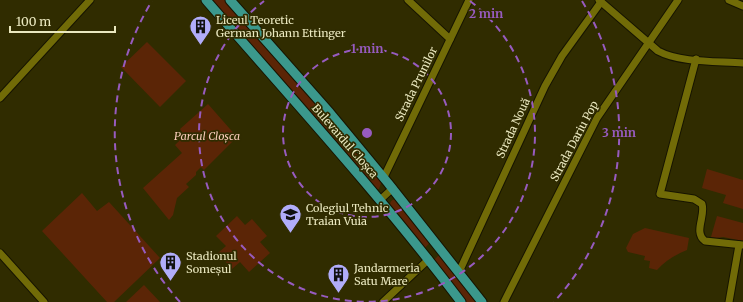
<svg xmlns="http://www.w3.org/2000/svg" width="743" height="302" viewBox="0 0 743 302" font-family="Merriweather,serif">
	<style>
		.green { fill: #5b2506 }
		.lines { fill: none; stroke-linecap: round; stroke-linejoin: round }
		.minor-casing { stroke: #161400; stroke-width: 9 }
		.major-casing { stroke: #161400; stroke-width: 11 }
		.minor { stroke: #716b07; stroke-width: 7 }
		.major { stroke: #3b988c; stroke-width: 9 }
		.ring { fill: none; stroke: #975bbf; stroke-width: 2; stroke-dasharray: 7 5 }
		.labels { text-anchor: middle; dominant-baseline: central; stroke-width: 3.5; stroke-linejoin: round; paint-order: stroke }
		.poi-label { font-size: 11px; fill: #eae8bf; stroke: #302c00; text-anchor: start }
		.street-label { font-size: 11px; fill: #eae8bf; stroke: #302c00 }
		.park-label { font-size: 11px; font-style: italic; fill: #f8ccb8; stroke: #302c00 }
		.centre { fill: #975bbf; stroke: #302c00; stroke-width: 2 }
		.ring-label { font-size: 12px; text-anchor: middle; font-weight: bold; fill: #975bbf; stroke: #302c00; stroke-width: 3.5; stroke-linejoin: round; paint-order: stroke }
	</style>
	<rect width="100%" height="100%" fill="#302c00"/>
	<g class="green">
		<polygon points="210,0 227,0 293,76 381,180 381,183 379,189 375,189 292,91"/>
		<polygon points="147,42 186,81 160,107 121,67"/>
		<polygon points="208,104 237,137 204,170 201,167 196,172 196,175 186,184 189,187 177,198 173,215 169,220 143,188 182,153 175,145 184,136 180,129"/>
		<polygon points="707,169 743,180 743,209 723,203 726,195 702,188"/>
		<polygon points="82,193 97,211 109,202 160,258 114,302 107,302 42,231"/>
		<path d="M397 199 432 240 425 248 390 206C390 201 392 199 397 199Z"/>
		<polygon points="237,216 245,225 252,219 267,236 260,242 270,253 249,272 240,262 232,269 218,253 226,246 216,236"/>
		<polygon points="717,216 743,223 743,241 723,237 716,238 711,237"/>
		<path d="M645 228 689 238 687 250C675 255 665 261 657 270L649 268 650 261 644 260 645 256 628 252 626 248 633 234Z"/>
		<polygon points="442,252 480,302 464,302 434,260"/>
		<polygon points="144,285 160,302 126,302"/>
	</g>
	<g class="lines">
		<defs>
			<g id="minor">
				<polyline points="408,0 450,39"/>
				<path d="M599 0 658 51C680 63 718 61 743 63"/>
				<polyline points="729,0 743,6"/>
				<path d="M696 59 660 194 694 199 702 204C706 216 693 232 705 241L743 245"/>
				<polyline points="0,98 90,0"/>
				<polyline points="384,177 469,0"/>
				<polyline points="380,200 393,188"/>
				<polyline points="0,253 44,302"/>
				<polyline points="459,272 545,86 562,56 601,2"/>
				<polyline points="383,302 429,259"/>
				<polyline points="504,302 597,118 678,0"/>
				<polyline points="729,302 739,245"/>
			</g>
			<g id="major">
				<path d="M206 0C292 99 382 197 461 302"/>
				<polyline points="230,0 330,113 388,183 482,302"/>
			</g>
		</defs>
		<use href="#minor" class="minor-casing"/>
		<use href="#major" class="major-casing"/>
		<use href="#minor" class="minor"/>
		<use href="#major" class="major"/>
	</g>
	<g class="ring">
		<circle cx="367" cy="133" r="84"/>
		<path d="M470 1A168 168 0 1 1 264 1"/>
		<path d="M180 302A252 252 0 0 1 152 1M582 1A252 252 0 0 1 554 302"/>
	</g>
	<defs>
		<symbol id="building-pin" viewBox="-11 -11 22 30"><path d="M0 17L-7.5 6A9.5 9.5 0 1 1 7.5 6Z" fill="#b1adfa" stroke="#302c00"/><path d="M-4-6H4V6H1V3H-1V6H-4ZM-2.5-4.3h1.7v1.8h-1.7ZM.8-4.3h1.7v1.8H.8ZM-2.5-1h1.7V.8h-1.7ZM.8-1h1.7V.8H.8Z" fill="#111"/></symbol>
		<symbol id="school-pin" viewBox="-11 -11 22 30"><path d="M0 17L-7.5 6A9.5 9.5 0 1 1 7.5 6Z" fill="#b1adfa" stroke="#302c00"/><path d="M0-5L7-2L0 1L-7-2ZM-4 1L0 2.5L4 1V4Q0 6-4 4Z" fill="#111"/></symbol>
	</defs>
	<g fill-rule="evenodd">
		<use href="#building-pin" x="188" y="14" width="25" height="34"/>
		<use href="#school-pin" x="278" y="202" width="25" height="34"/>
		<use href="#building-pin" x="158" y="250" width="25" height="34"/>
		<use href="#building-pin" x="326" y="262" width="25" height="34"/>
	</g>
	<g class="labels">
		<g class="poi-label">
			<text x="216" y="20">Liceul Teoretic<tspan x="216" dy="13">German Johann Ettinger</tspan></text>
			<text x="306" y="208">Colegiul Tehnic<tspan x="306" dy="13">Traian Vuia</tspan></text>
			<text x="186" y="256">Stadionul<tspan x="186" dy="13">Someșul</tspan></text>
			<text x="354" y="268">Jandarmeria<tspan x="354" dy="13">Satu Mare</tspan></text>
		</g>
		<g class="street-label">
			<text transform="translate(416 84) rotate(-64)">Strada Prunilor</text>
			<text transform="translate(513 128) rotate(-65)">Strada Nouă</text>
			<text transform="translate(345 141) rotate(49)">Bulevardul Cloșca</text>
			<text transform="translate(574 141) rotate(-62)">Strada Dariu Pop</text>
		</g>
		<g class="park-label">
			<text x="207" y="136">Parcul Cloșca</text>
		</g>
	</g>
	<circle cx="367" cy="133" r="6" class="centre"/>
	<g class="ring-label">
		<text x="486" y="18">2 min</text>
		<text x="367" y="53">1 min</text>
		<text x="619" y="137">3 min</text>
	</g>
	<path d="M10 26v6h105v-6" fill="none" stroke="#eae8bf" stroke-width="2"/>
	<text x="16" y="26" font-size="12" fill="#eae8bf" stroke="#302c00" stroke-width="3" paint-order="stroke">100 m</text>
</svg>
